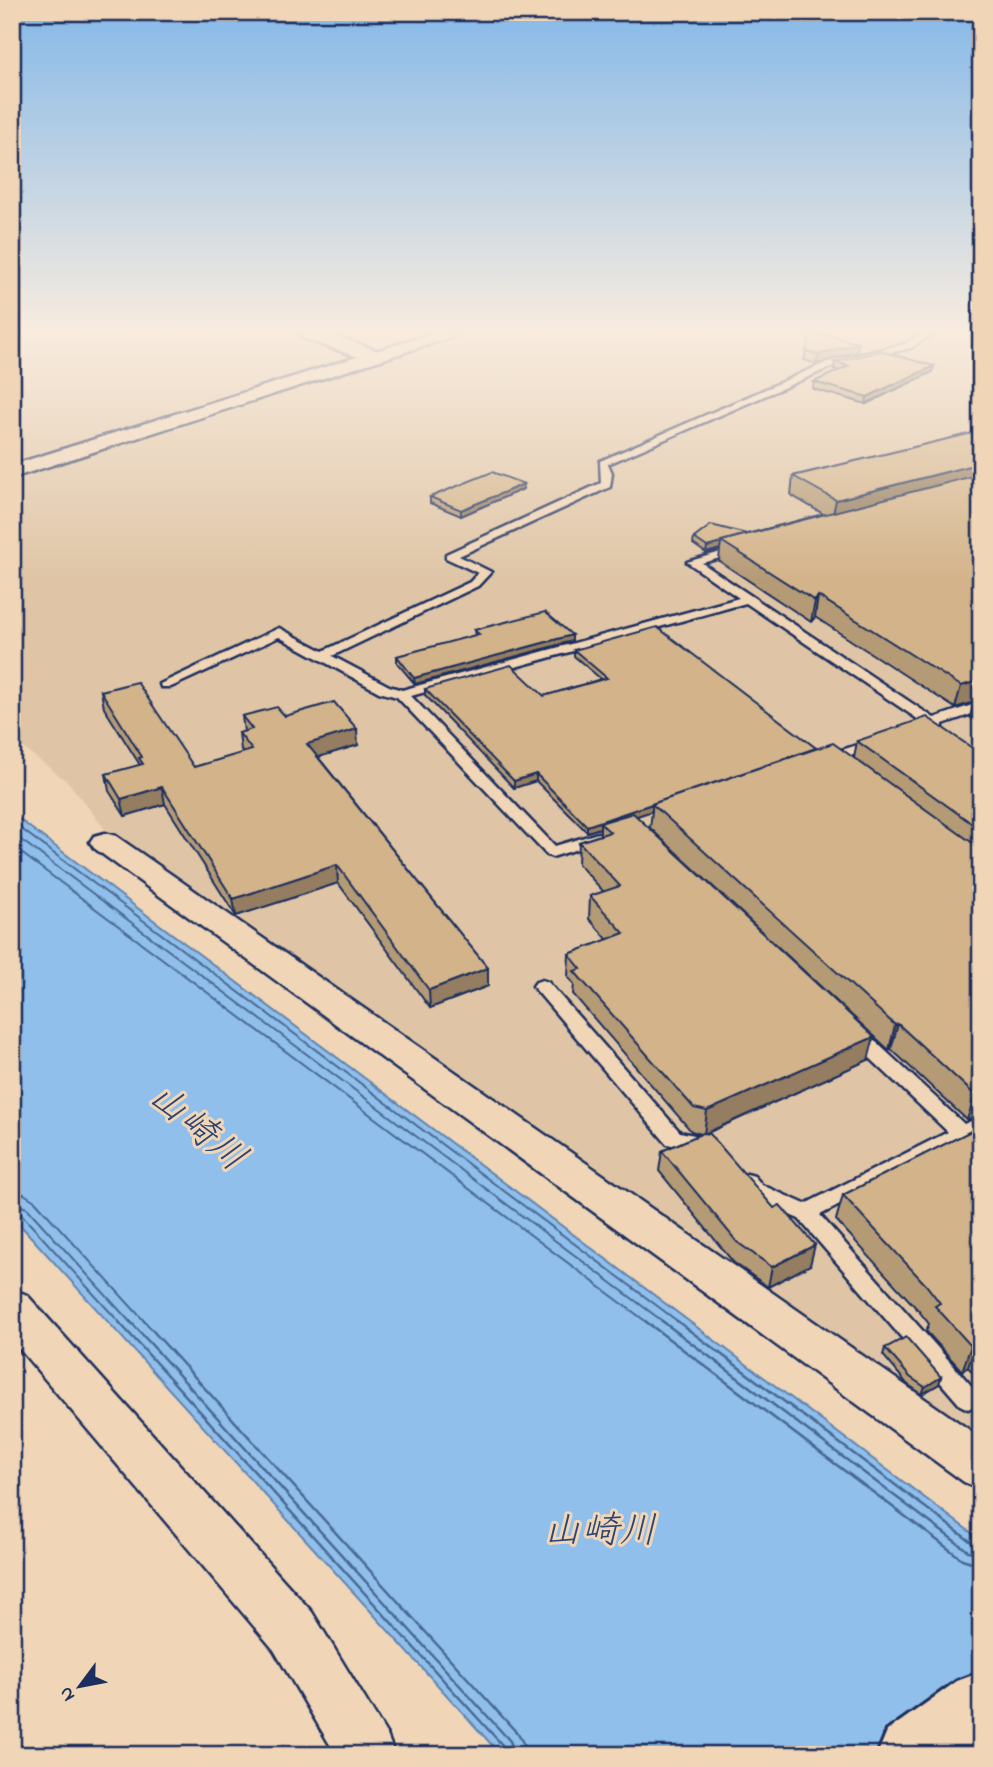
<svg xmlns="http://www.w3.org/2000/svg" width="993" height="1767" viewBox="0 0 993 1767" font-family="'Indie Flower','Klee One',sans-serif">
	<style>
		.built { fill: #dfc5a6 }
		.water { fill: #8fbfea; stroke: #6185b2; stroke-width: 2 }
		.lines { fill: none; stroke-linecap: round; stroke-linejoin: round }
		.shore-far1 { stroke: #496996; stroke-width: 2 }
		.shore { stroke: #496996; stroke-width: 2.5 }
		.lane-casing { stroke: #1b2f5e; stroke-width: 5 }
		.street-casing { stroke: #1b2f5e; stroke-width: 5 }
		.secondary-casing { stroke: #1b2f5e; stroke-width: 6 }
		.highway-casing { stroke: #1b2f5e; stroke-width: 6 }
		.lane { fill: #f0d5b7; fill-rule: evenodd }
		.street { fill: #f0d5b7; fill-rule: evenodd }
		.secondary { fill: #f0d5b7; fill-rule: evenodd }
		.highway { fill: #f0d5b7; fill-rule: evenodd }
		.wall { fill: #b59a76; stroke: #1b2f5e; stroke-width: 2 }
		.shaded-wall { fill: #947d60; stroke: #1b2f5e; stroke-width: 2 }
		.building { fill: #d3b389; stroke: #1b2f5e; stroke-width: 2 }
		.labels { text-anchor: middle; dominant-baseline: central; stroke-width: 6; stroke-linejoin: round; paint-order: stroke }
		.near-water-label { font-size: 38px; font-style: italic; fill: #2c4573; stroke: #f0d5b7 }
	</style>
	<rect width="100%" height="100%" fill="#f0d5b7"/>
	<filter id="ink" filterUnits="userSpaceOnUse"><feTurbulence type="fractalNoise" baseFrequency=".0143" numOctaves="2"/><feDisplacementMap in="SourceGraphic" scale="14" xChannelSelector="R" yChannelSelector="G"/><feConvolveMatrix kernelMatrix="1 2 1 2 8 2 1 2 1" color-interpolation-filters="sRGB"/></filter>
	<g filter="url(#ink)">
		<g class="built">
			<polygon points="12,334 296,334 360,356 12,466"/>
			<polygon points="456,334 981,334 981,1457 111,837 69,783 12,739 12,476"/>
		</g>
		<polygon class="water" points="12,814 981,1540 981,1755 501,1755 12,1216"/>
		<g class="lines">
			<g class="shore-far1">
				<polyline points="12,822 680,1323"/>
				<polyline points="12,833 665,1323"/>
				<polyline points="12,846 648,1323"/>
				<polyline points="12,1192 24,1194 35,1201 146,1323"/>
				<polyline points="12,1203 27,1208 131,1323"/>
				<polyline points="12,1211 21,1214 120,1323"/>
			</g>
			<g class="shore">
				<polyline points="118,1321 504,1747 506,1755"/>
				<polyline points="130,1321 510,1741 515,1755"/>
				<polyline points="144,1321 518,1734 524,1745 525,1755"/>
				<polyline points="645,1321 962,1559 981,1565"/>
				<polyline points="662,1321 968,1551 981,1554"/>
				<polyline points="677,1321 974,1544 981,1546"/>
			</g>
			<defs>
				<g id="lane">
					<polygon points="922,334 932,334 911,348 836,365 608,464 612,473 610,487 459,556 491,572 478,586 332,656 389,686 402,690 739,598 687,562 741,546 745,547 745,551 702,563 934,718 981,702 981,711 943,724 943,730 931,728 917,733 912,732 910,729 922,722 746,603 411,696 555,846 598,833 606,838 603,841 552,857 547,855 397,697 379,692 279,637 171,687 161,687 160,684 279,628 323,651 470,582 478,573 446,558 446,554 601,483 600,461 830,361 905,344"/>
					<polygon points="876,739 881,740 883,743 881,746 828,763 821,759 823,756"/>
					<polygon points="542,980 548,982 680,1132 713,1139 716,1144 713,1149 706,1152 667,1144 536,990 533,986 536,982"/>
					<polygon points="856,1028 862,1029 964,1124 981,1117 981,1133 820,1215 976,1391 979,1398 976,1405 968,1409 960,1405 799,1219 748,1197 737,1182 740,1176 747,1174 754,1176 762,1185 805,1204 948,1132 850,1039 847,1034 850,1029"/>
				</g>
				<g id="street">
					<polygon points="430,334 454,334 452,337 12,478 12,465"/>
					<polygon points="105,833 116,836 981,1438 981,1489 964,1482 94,848 90,842 94,836"/>
					<polygon points="12,1289 27,1295 312,1612 387,1735 395,1755 336,1755 274,1650 12,1340"/>
				</g>
				<polygon id="secondary" points="300,334 329,334 381,352 384,356 381,360 367,360 303,338"/>
				<polygon id="highway" points="981,1672 981,1746 969,1755 877,1755 887,1731 957,1681"/>
			</defs>
			<use href="#lane" class="lane-casing"/>
			<use href="#street" class="street-casing"/>
			<use href="#secondary" class="secondary-casing"/>
			<use href="#highway" class="highway-casing"/>
			<use href="#lane" class="lane"/>
			<use href="#street" class="street"/>
			<use href="#secondary" class="secondary"/>
			<use href="#highway" class="highway"/>
		</g>
		<g class="wall">
			<polygon points="806,351 857,352 817,364 804,360"/>
			<polygon points="835,362 934,366 932,372 866,404 813,389 814,382 839,371 834,369"/>
			<polygon points="981,431 981,725 970,717 974,702 955,708 815,617 811,622 719,561 720,549 706,553 693,544 694,538 747,534 823,514 791,495 793,476"/>
			<polygon points="523,489 461,516 430,503 430,497"/>
			<polygon points="474,630 572,641 415,684 397,663 397,656 475,636"/>
			<polygon points="574,650 816,748 854,758 857,741 981,754 981,1115 967,1120 891,1049 889,1050 650,828 652,811 636,816 868,1060 705,1134 810,1265 768,1287 733,1262 659,1171 662,1151 701,1134 691,1131 573,994 574,984 568,977 569,954 608,940 589,919 590,896 604,892 578,864 579,842 600,835 600,828 587,832 536,781 514,788 425,695 425,689 544,696 601,679 574,656"/>
			<polygon points="101,691 194,767 243,753 241,750 239,733 244,732 242,716 285,716 358,745 318,757 488,968 488,986 430,1008 338,883 236,916 165,804 125,816 109,791 106,774 140,765 104,708"/>
			<polygon points="981,1126 981,1382 968,1367 962,1371 926,1331 929,1324 918,1310 836,1220 843,1195"/>
			<polygon points="885,1348 939,1384 922,1394 907,1384 883,1355"/>
		</g>
		<g class="shaded-wall">
			<polygon points="858,343 857,352 817,364 818,355"/>
			<polygon points="934,366 932,372 866,404 867,397"/>
			<polygon points="981,463 981,481 832,519 836,500"/>
			<polygon points="524,484 523,489 461,516 461,510"/>
			<polygon points="721,543 720,549 706,553 707,547"/>
			<polygon points="818,596 815,617 811,622 815,601"/>
			<polygon points="572,635 572,641 415,684 414,678"/>
			<polygon points="981,680 981,698 976,695 974,702 955,708 961,686"/>
			<polygon points="357,729 358,745 309,760 307,744"/>
			<polygon points="536,774 536,781 514,788 514,781"/>
			<polygon points="162,787 165,804 125,816 121,799"/>
			<polygon points="652,804 652,811 604,827 600,823 600,828 587,832 587,826"/>
			<polygon points="337,865 338,883 236,916 233,899"/>
			<polygon points="488,968 488,986 430,1008 429,990"/>
			<polygon points="898,1024 891,1049 889,1050 895,1025"/>
			<polygon points="874,1037 868,1060 704,1134 707,1111"/>
			<polygon points="981,1093 981,1115 967,1120 975,1095"/>
			<polygon points="815,1245 810,1265 768,1287 772,1267"/>
			<polygon points="977,1342 968,1367 962,1371 971,1346"/>
			<polygon points="941,1377 939,1384 922,1394 925,1387"/>
		</g>
		<g class="building">
			<polygon points="810,334 823,334 858,343 818,355 806,351"/>
			<polygon points="880,351 934,366 867,397 814,382 849,366 835,362"/>
			<polygon points="981,431 981,463 836,500 793,476"/>
			<polygon points="492,472 524,484 461,510 430,497"/>
			<polygon points="981,474 981,680 961,686 818,596 815,601 721,541"/>
			<polygon points="711,525 747,534 721,541 721,543 707,547 694,538"/>
			<polygon points="545,612 572,635 414,678 397,656 479,634 474,630"/>
			<polygon points="657,627 816,748 587,826 536,774 514,781 425,689 511,665 544,696 607,678 574,650"/>
			<polygon points="137,682 194,767 252,750 239,733 252,729 242,716 277,707 285,716 334,702 357,729 307,744 488,968 429,990 337,865 233,899 162,787 121,799 106,774 143,764 139,758 142,757 101,691"/>
			<polygon points="927,717 981,754 981,830 857,741"/>
			<polygon points="833,743 981,849 981,1093 975,1095 898,1024 895,1025 652,804"/>
			<polygon points="633,813 874,1037 707,1111 694,1108 574,971 581,969 569,954 624,933 590,896 620,886 579,842 610,832 600,823"/>
			<polygon points="981,1126 981,1346 977,1342 971,1346 935,1306 940,1303 926,1285 843,1195"/>
			<polygon points="703,1133 710,1134 774,1208 780,1205 815,1245 772,1267 737,1242 662,1151"/>
			<polygon points="906,1337 941,1377 925,1387 910,1377 885,1348"/>
		</g>
	</g>
	<linearGradient id="sky" x2="0" y2="1"><stop stop-color="#84b8e9"/><stop offset="0.57" stop-color="#f8ecdf"/><stop offset="1" stop-color="#f8ecdf" stop-opacity="0"/></linearGradient>
	<rect width="993" height="581" fill="url(#sky)"/>
	<g class="labels">
		<g class="near-water-label">
			<text transform="translate(196 1129) rotate(40)">山崎川</text>
			<text x="600" y="1533">山崎川</text>
		</g>
	</g>
	<rect width="993" height="1767" fill="none" stroke="#f0d5b7" stroke-width="42"/>
	<rect x="21" y="21" width="951" height="1725" fill="none" stroke="#1b2f5e" stroke-width="2.5" filter="url(#ink)"/>
	<g transform="translate(80 1686) rotate(238)" stroke="#f0d5b7" stroke-width="5" paint-order="stroke">
	<path d="M0-5L12 26L0 18L-12 26Z" fill="#1b2f5e"/>
	<text y="-10" font-size="19" font-weight="bold" text-anchor="middle" fill="#1b2f5e">N</text>
	</g>
</svg>
